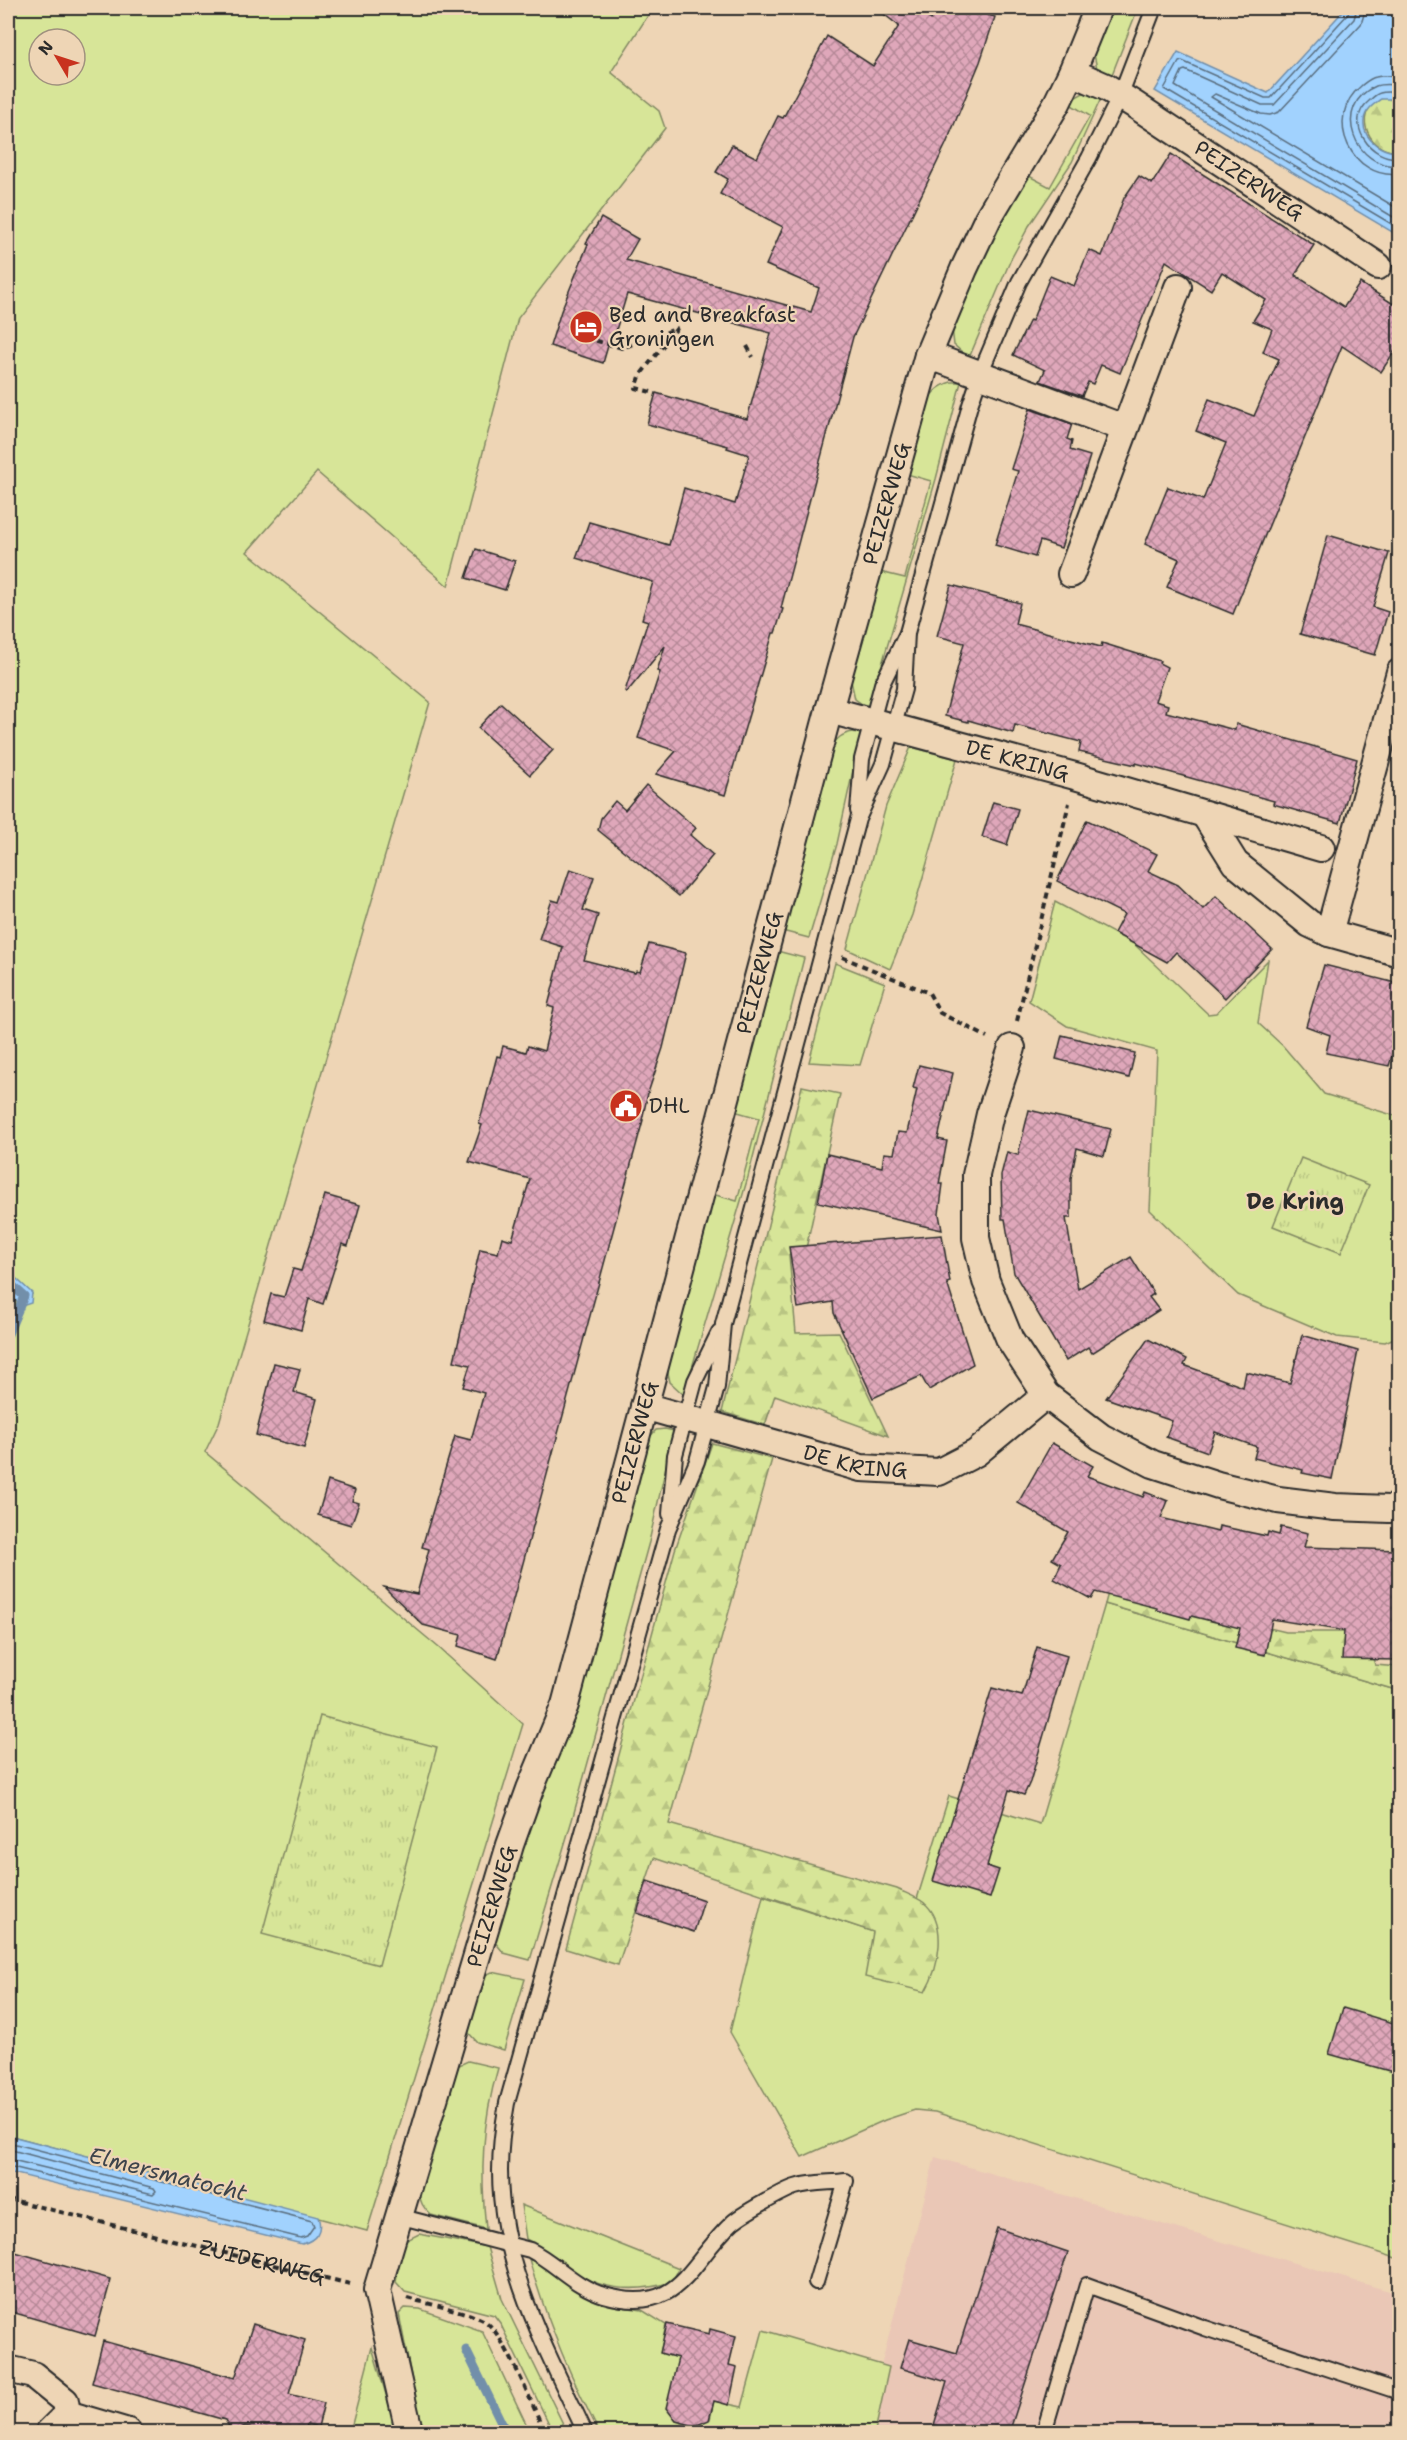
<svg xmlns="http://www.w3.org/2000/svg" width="1407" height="2440" viewBox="0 0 1407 2440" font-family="'Shantell Sans',sans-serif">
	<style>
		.built { fill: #eac7b6 }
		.grass { fill: #d7e598; stroke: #818862; stroke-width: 1.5; fill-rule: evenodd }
		.forest { fill: url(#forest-firs); stroke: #818862; stroke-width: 1.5 }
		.park { fill: url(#park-tufts); stroke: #818862; stroke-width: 1.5 }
		.water { fill: #a1d2fe; stroke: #728faa; stroke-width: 1.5 }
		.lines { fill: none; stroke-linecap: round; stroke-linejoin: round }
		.shore { stroke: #5a6e7f; stroke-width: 1.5 }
		.stream { stroke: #728faa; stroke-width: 9 }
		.building { fill: url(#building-cross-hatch); stroke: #2b2b2b; stroke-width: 1.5 }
		.service-casing { stroke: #2b2b2b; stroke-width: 18 }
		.minor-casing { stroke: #2b2b2b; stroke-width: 30 }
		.path { stroke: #2b2b2b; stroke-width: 4; stroke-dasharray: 6 4.5; stroke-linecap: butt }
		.service { stroke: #eed5b5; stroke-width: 14 }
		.minor { stroke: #eed5b5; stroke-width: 26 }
		.labels { text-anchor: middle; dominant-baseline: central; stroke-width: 4.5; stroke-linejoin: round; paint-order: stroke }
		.street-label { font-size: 21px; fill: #2b2b2b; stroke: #eed5b5 }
		.poi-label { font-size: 21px; fill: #2b2b2b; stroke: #eed5b5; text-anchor: start }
		.neighbourhood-label { font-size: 22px; font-weight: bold; fill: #2b2b2b; stroke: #eed5b5 }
		.water-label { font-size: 22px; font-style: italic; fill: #3d444b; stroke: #eed5b5 }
	</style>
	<defs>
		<pattern id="forest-firs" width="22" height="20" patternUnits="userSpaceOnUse" patternTransform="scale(1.5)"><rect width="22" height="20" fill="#d7e598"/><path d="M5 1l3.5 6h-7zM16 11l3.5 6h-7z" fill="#b9c583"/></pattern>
		<pattern id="park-tufts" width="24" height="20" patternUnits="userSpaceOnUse" patternTransform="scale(1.5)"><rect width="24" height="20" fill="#d7e598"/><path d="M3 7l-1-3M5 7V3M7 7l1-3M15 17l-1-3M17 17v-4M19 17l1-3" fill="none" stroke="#b9c583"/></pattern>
		<pattern id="building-cross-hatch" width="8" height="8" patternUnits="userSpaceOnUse" patternTransform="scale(1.5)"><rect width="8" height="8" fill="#dfa7ba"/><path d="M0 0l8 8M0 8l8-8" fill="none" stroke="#b58897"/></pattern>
	</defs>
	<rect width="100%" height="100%" fill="#eed5b5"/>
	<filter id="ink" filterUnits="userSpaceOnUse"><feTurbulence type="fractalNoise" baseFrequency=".0167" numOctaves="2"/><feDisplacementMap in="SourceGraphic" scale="12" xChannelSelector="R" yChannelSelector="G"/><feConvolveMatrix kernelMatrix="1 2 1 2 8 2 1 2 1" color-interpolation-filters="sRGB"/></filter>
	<g filter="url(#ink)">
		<polygon class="built" points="935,2157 1399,2294 1399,2432 864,2432"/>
		<g class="grass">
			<path d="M8 8H653L611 72 659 111 665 128 518 318 448 586 317 472 247 552 430 702 219 1423 205 1452 438 1647 523 1724 367 2231 8 2135V1294L22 1306 32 1294 8 1271ZM39 39H75V75H39Z"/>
			<polygon points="1110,8 1138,8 1111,77 1097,69 1094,54"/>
			<polygon points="1085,92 1103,94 1072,162 1029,226 1011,259 969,358 954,345 952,328 955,319 992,239 1029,176 1050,187 1090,116 1070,104 1076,97"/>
			<path d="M951 382H961L936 479 869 709 855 699 851 681 880 572 905 578 931 481 907 474 927 402C933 391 939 386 951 382Z"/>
			<path d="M853 732 861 734 837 844 809 938 782 931 832 746C837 738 842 734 853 732Z"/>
			<polygon points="911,747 957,759 912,915 890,969 847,949 886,806"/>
			<polygon points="1055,902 1134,944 1208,1014 1216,1013 1268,960 1258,1023 1283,1046 1324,1094 1399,1117 1399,1336 1385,1342 1337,1337 1238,1295 1150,1210 1157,1051 1067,1026 1029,1001"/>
			<polygon points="777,951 804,958 748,1177 684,1395 670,1382 666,1364 712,1194 737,1201 759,1118 734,1111"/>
			<polygon points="835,963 885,983 860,1065 809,1062"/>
			<polygon points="665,1429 674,1431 649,1542 572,1820 530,1960 504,1953 494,1941 528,1818 646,1441 656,1430"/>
			<polygon points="1105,1604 1399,1691 1399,2259 935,2112 915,2110 885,2120 802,2157 730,2032 763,1896 874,1932 924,1903 917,1899 949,1796 1040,1824"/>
			<polygon points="492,1972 525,1979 504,2050 477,2042 467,2031 483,1976"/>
			<path d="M468 2061 498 2068C482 2122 480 2173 486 2229L431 2215C423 2208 420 2202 419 2191L457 2066Z"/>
			<path d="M521 2205 679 2268 672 2282C635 2293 600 2291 568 2268 552 2257 544 2249 526 2239Z"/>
			<polygon points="419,2234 487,2247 502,2299 567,2432 553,2432 500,2323 494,2315 405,2292 396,2282 400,2251 407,2240"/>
			<path d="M529 2259 541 2263 591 2298 610 2305 642 2310 666 2325 661 2349 663 2354 678 2358 673 2417 676 2421 695 2426 700 2424 701 2417 710 2419 714 2401 742 2407 763 2330 889 2367 875 2432H599C570 2376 546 2320 529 2259Z"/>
			<polygon points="405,2308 420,2309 482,2331 530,2432 422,2432 399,2314"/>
			<polygon points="372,2347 392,2415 393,2432 350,2432"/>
		</g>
		<g class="forest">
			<path d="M1398 98 1399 151C1371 155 1350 114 1380 99 1385 97 1393 98 1398 98Z"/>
			<polygon points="802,1086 840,1094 805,1253 789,1255 796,1333 839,1332 888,1436 775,1395 765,1425 722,1412"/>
			<path d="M712 1443 772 1459 669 1824 897 1889C905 1893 916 1897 923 1902 949 1922 939 1968 925 1992L865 1977 873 1932 654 1858 618 1965 566 1949 675 1550Z"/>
			<polygon points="1112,1578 1244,1622 1286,1632 1365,1632 1375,1665 1399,1667 1399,1691 1105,1604"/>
		</g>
		<g class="park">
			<polygon points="1301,1158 1369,1185 1341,1253 1273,1226"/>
			<polygon points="320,1716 437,1747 379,1965 262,1934"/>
		</g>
		<g class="water">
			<path d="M1346 8H1399V99H1381C1374 104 1364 111 1364 121 1362 139 1384 154 1399 151V236L1155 91 1178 52 1268 93Z"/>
			<polygon points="8,1271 32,1293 31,1303 22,1306 8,1294"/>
			<path d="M8 2135 318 2217C323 2231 316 2240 302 2244L8 2172Z"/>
		</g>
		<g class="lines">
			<g class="shore">
				<polyline points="1350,8 1348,14 1271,98 1265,98 1182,61 1179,62 1164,89 1400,229"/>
				<polyline points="1357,8 1354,19 1274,105 1262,105 1185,70 1182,71 1175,86 1400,221"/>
				<polyline points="1366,8 1361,24 1279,112 1270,115 1261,114 1215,94 1211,97 1400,210"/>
				<path d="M1400 76C1392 76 1384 75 1376 77 1370 78 1366 82 1361 86 1322 118 1352 181 1400 174"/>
				<path d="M1400 85C1392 85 1383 83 1376 86 1330 105 1355 171 1400 165"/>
				<path d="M1400 93C1394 92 1386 91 1380 93 1376 94 1372 98 1369 101 1343 122 1371 162 1400 157"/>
				<polyline points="8,2142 312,2221 314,2226 307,2236 301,2238 8,2166"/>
				<polyline points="8,2149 154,2188 156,2191 153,2194 8,2159"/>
			</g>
			<g class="stream">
				<polyline points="8,1282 24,1296 8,1334"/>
				<polyline points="466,2350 506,2432"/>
			</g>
		</g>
		<g class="building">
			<polygon points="876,8 915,8 931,20 938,8 966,8 995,17 980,62 946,144 853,337 781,608 783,609 775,633 773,633 725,795 656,774 676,751 638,738 660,672 657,671 665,646 627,692 625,691 648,621 642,619 653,582 576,558 589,522 669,545 684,488 735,504 749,455 727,448 728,446 647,424 656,393 747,419 771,333 627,294 613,340 610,339 603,363 550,346 561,311 588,244 586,243 601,218 638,239 626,260 811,312 819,288 766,265 783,227 720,194 728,179 716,172 732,145 757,158 778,116 783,118 827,36 873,66 899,26"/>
			<polygon points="1171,154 1314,245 1295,275 1344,307 1360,283 1400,308 1400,343 1381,372 1342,346 1233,614 1167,587 1179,559 1145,544 1168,487 1203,500 1226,443 1196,431 1209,399 1254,416 1279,359 1263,352 1272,329 1253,321 1266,300 1222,272 1211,290 1166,261 1120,373 1101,365 1093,384 1088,382 1082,396 1040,381 1045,370 1013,355 1030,320 1032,321 1050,276 1074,286 1089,250 1102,256 1124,198 1139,176 1152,184"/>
			<polygon points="1030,409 1072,424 1067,439 1072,441 1070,450 1090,456 1061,548 1040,541 1035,557 995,545 1018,471 1011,469"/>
			<polygon points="1328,535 1389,553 1373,607 1388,612 1375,655 1300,634"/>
			<polygon points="476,549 515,561 505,590 466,578"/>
			<polygon points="951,585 1020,603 1015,624 1101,647 1102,643 1160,661 1159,663 1167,667 1155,701 1168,705 1166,712 1235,730 1236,724 1357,759 1340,823 1273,804 1274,801 1136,763 1136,765 1079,752 1081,742 1015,725 1013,733 968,720 968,722 945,716 964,643 937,636"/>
			<polygon points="501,703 553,750 530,775 478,728"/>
			<polygon points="646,785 696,828 690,835 713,855 679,896 598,830 601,818 615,801 625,810"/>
			<polygon points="993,802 1018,809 1007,845 982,837"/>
			<polygon points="1087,820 1157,854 1148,871 1178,885 1203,909 1216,896 1272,949 1225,998 1176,952 1167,962 1114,933 1124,914 1057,881"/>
			<polygon points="570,869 594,877 583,910 598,915 584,960 635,973 636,971 640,972 649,944 686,953 663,1048 648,1093 642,1120 643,1120 497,1659 458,1646 461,1635 423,1625 384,1587 417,1594 429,1549 422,1547 455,1436 471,1440 484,1393 463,1387 470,1365 454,1361 480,1249 498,1253 502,1237 512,1240 530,1179 469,1162 482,1125 479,1124 497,1056 500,1057 503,1046 526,1052 528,1046 544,1051 554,1008 548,1006 563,947 539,939 552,900 559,902"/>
			<polygon points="1324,965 1400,984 1400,1058 1392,1056 1389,1066 1326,1053 1330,1035 1306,1026"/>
			<polygon points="1062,1035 1135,1053 1129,1078 1056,1059"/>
			<polygon points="919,1065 953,1073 938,1139 947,1141 939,1184 943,1184 939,1214 942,1230 818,1202 827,1154 882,1167 884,1153 894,1154 898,1132 907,1133 917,1089 913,1088"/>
			<polygon points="1029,1110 1111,1129 1104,1156 1077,1148 1071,1178 1071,1218 1066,1218 1078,1289 1131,1257 1154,1294 1149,1297 1159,1310 1092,1353 1088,1347 1066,1361 1014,1273 1005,1219 1002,1219 1001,1175 1007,1152 1018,1155"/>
			<polygon points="325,1195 360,1205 348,1246 342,1244 323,1304 309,1299 301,1330 264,1320 271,1294 284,1297 293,1269 301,1271"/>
			<polygon points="942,1235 950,1282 947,1283 973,1364 929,1390 921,1376 873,1398 834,1313 833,1302 798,1308 789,1247"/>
			<polygon points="1302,1335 1358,1351 1332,1479 1302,1473 1303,1470 1254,1458 1257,1447 1215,1432 1208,1452 1166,1437 1172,1421 1106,1398 1148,1339 1187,1359 1184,1365 1243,1387 1246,1372 1290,1383"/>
			<polygon points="274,1363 300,1369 294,1392 317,1399 304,1448 256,1435"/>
			<polygon points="1052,1443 1093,1466 1087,1476 1143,1497 1145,1492 1168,1501 1161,1518 1218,1532 1219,1526 1267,1536 1268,1532 1279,1535 1281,1527 1308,1533 1304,1547 1397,1550 1396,1660 1342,1659 1344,1631 1272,1619 1265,1655 1235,1648 1240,1628 1191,1616 1190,1619 1157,1610 1157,1608 1095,1592 1091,1599 1054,1579 1061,1564 1052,1559 1068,1532 1018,1503"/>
			<polygon points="328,1481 355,1490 352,1501 359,1503 351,1525 318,1515"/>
			<polygon points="1037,1647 1067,1656 1030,1782 1024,1795 1009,1790 987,1866 999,1870 990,1898 933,1881 992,1688 1022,1696"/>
			<polygon points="647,1881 704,1900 694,1932 637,1913"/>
			<polygon points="1343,2008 1400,2025 1400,2050 1393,2072 1329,2054"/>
			<polygon points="997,2228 1068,2252 1009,2433 958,2433 934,2425 947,2382 900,2368 909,2339 957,2353"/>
			<polygon points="8,2250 110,2279 109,2283 110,2283 95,2336 8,2311"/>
			<polygon points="253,2324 305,2340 289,2394 324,2403 318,2427 307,2424 305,2433 271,2433 245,2426 233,2433 225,2420 92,2383 103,2341 235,2378"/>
			<polygon points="667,2324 709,2334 710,2329 736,2336 729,2365 737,2367 729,2405 714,2401 709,2420 695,2426 676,2421 666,2408 678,2358 660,2353"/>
		</g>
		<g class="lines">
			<defs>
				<g id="service">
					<polyline points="858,811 862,759 882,684 907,633 970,405 983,367 1019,282 1089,158 1120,96 1154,8"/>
					<polyline points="670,1514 675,1455 695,1381 719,1332"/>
					<path d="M398 2216 530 2250C556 2263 575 2287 604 2295 680 2317 688 2264 732 2223 740 2215 785 2190 795 2187 811 2182 830 2183 846 2181L816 2282"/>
					<path d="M585 2432C546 2348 500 2266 500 2171 500 2148 503 2125 507 2103L668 1529 697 1461 717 1387 723 1324 858 819 883 764 904 689 907 633"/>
					<polyline points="1044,2432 1087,2285 1205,2328 1400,2392"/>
				</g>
				<g id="minor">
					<path id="s2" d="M1072 72 1106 87 1135 105 1378 266"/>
					<polyline points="928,355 1124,428"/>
					<polyline points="1071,574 1178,287"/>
					<path id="s3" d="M829 710 1075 776 1321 848"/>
					<polyline points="1205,815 1235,863 1310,924 1329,933 1400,953"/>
					<polyline points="1329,933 1400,672"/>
					<polyline points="1012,1048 990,1114 976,1175 976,1238 986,1281 1010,1340 1046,1395 1101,1437 1153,1464 1218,1485 1278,1500 1335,1507 1389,1509 1400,1507"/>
					<path id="s4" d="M644 1406 861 1468 939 1472 976 1453 1046 1395"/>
					<polyline points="8,2369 33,2375 65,2401 67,2414 49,2432"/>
					<polyline points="67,2414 128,2432"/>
					<path id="s5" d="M407 2432 408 2426 377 2290 510 1845 530 1789 565 1705 829 710 928 355 964 269 988 218 1057 103 1072 72 1098 8"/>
				</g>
			</defs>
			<use href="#service" class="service-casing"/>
			<use href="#minor" class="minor-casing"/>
			<g class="path">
				<polyline points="586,338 622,348 678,328"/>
				<polyline points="747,346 753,357"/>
				<polyline points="651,392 636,388 641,374 677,328"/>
				<polyline points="842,957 929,993 940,1013 987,1037"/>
				<polyline points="1017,1021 1069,803"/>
				<path id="s1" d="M8 2199 350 2284"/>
				<path d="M407 2298C431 2305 460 2309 483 2320 504 2331 533 2408 545 2432"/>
			</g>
			<use href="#service" class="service"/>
			<use href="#minor" class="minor"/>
		</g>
	</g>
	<defs>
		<symbol id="hotel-disc" viewBox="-11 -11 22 22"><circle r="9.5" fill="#c8321e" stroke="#eed5b5"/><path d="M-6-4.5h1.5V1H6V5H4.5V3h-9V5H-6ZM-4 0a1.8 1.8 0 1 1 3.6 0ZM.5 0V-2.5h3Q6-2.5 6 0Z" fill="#fff"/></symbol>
		<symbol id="civic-disc" viewBox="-11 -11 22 22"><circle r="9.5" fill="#c8321e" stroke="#eed5b5"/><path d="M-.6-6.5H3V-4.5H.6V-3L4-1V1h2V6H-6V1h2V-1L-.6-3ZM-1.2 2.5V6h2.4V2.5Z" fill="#fff"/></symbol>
	</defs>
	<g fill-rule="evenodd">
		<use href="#hotel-disc" x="567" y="308" width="38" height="38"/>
		<use href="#civic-disc" x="607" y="1087" width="38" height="38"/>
	</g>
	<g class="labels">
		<g class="street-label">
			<text stroke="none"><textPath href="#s2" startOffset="208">PEIZERWEG</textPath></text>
			<text stroke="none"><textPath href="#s5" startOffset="2004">PEIZERWEG</textPath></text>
			<text stroke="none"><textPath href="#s3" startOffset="195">DE KRING</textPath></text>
			<text stroke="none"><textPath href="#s5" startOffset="1518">PEIZERWEG</textPath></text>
			<text stroke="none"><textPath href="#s5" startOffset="1032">PEIZERWEG</textPath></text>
			<text stroke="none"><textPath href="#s4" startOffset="219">DE KRING</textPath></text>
			<text stroke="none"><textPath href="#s5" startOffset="546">PEIZERWEG</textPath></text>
			<text stroke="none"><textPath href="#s1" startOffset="262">ZUIDERWEG</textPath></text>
		</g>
		<g class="poi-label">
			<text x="609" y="315">Bed and Breakfast<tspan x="609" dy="24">Groningen</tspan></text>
			<text x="649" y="1106">DHL</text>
		</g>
		<g class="neighbourhood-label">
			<text x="1295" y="1201">De Kring</text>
		</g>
		<g class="water-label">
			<text transform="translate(168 2174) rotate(14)">Elmersmatocht</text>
		</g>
	</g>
	<rect width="1407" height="2440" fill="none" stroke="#eed5b5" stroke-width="30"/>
	<rect x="15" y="15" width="1377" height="2410" fill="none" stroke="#2b2b2b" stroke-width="2" filter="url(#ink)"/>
	<g transform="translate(57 57) rotate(309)"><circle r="28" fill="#eed5b5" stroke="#a0917e" stroke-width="1.5"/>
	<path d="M0-4.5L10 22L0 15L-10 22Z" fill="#c8321e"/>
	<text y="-9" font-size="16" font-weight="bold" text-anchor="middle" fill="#2b2b2b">N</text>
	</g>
</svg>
